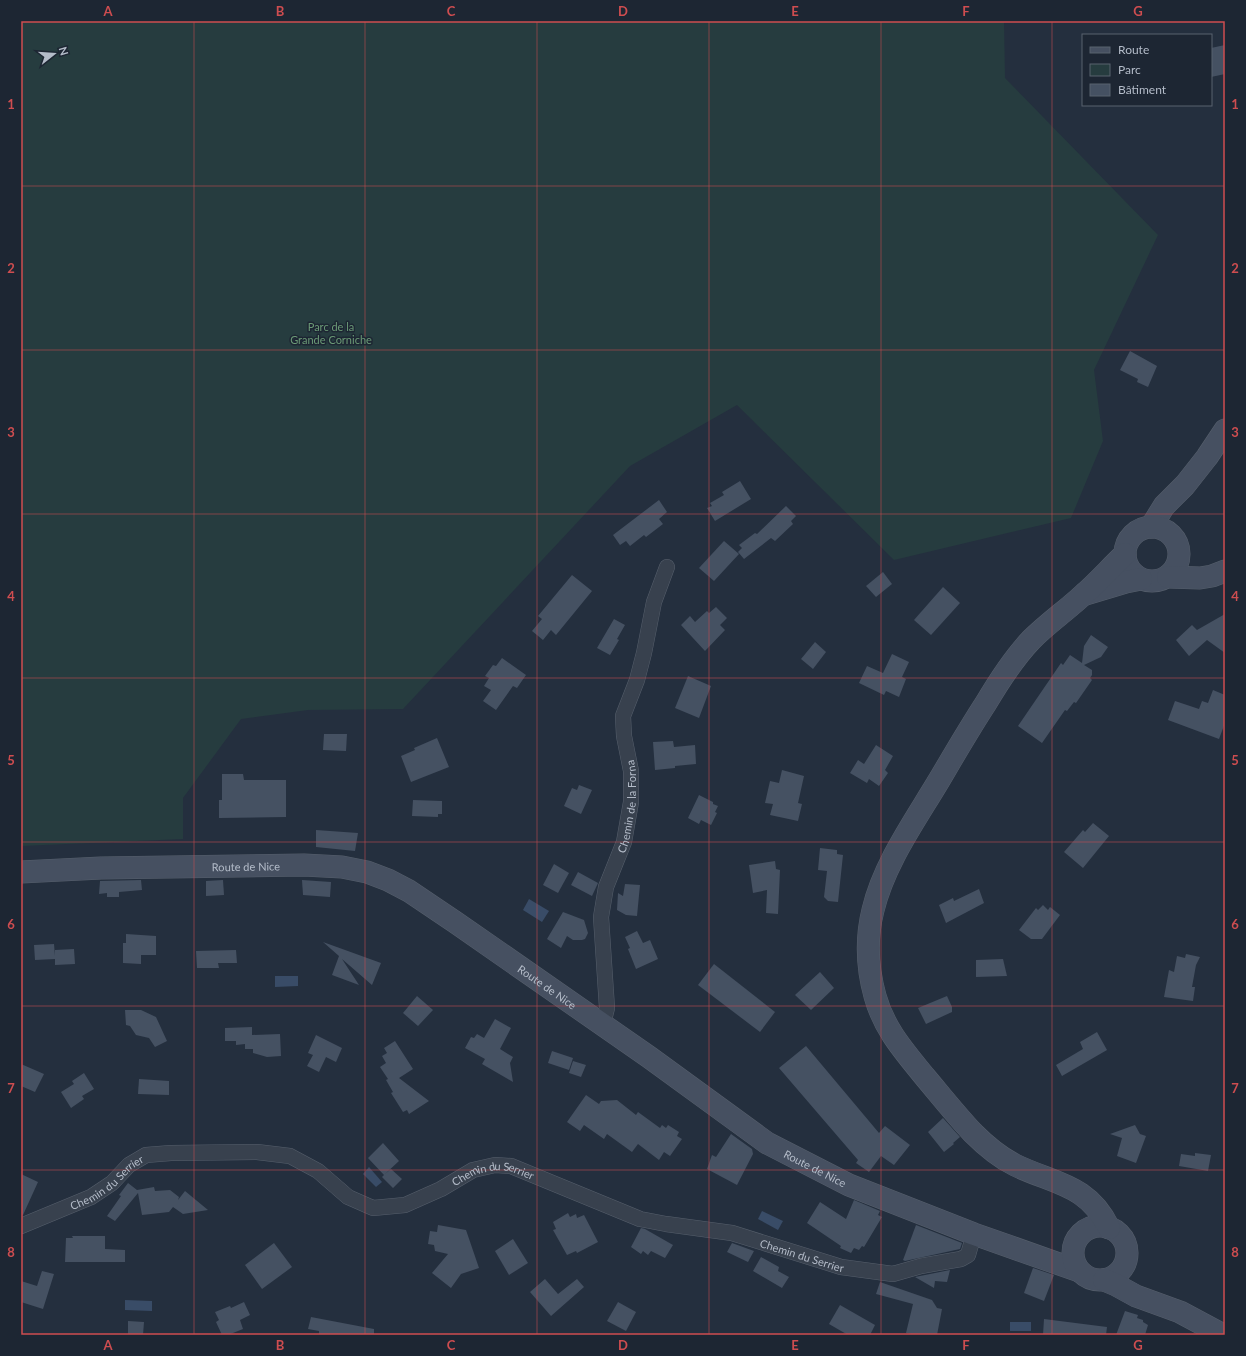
<svg xmlns="http://www.w3.org/2000/svg" width="1246" height="1356" viewBox="0 0 1246 1356" font-family="Lato,sans-serif">
	<style>
		.green { fill: #263c3f }
		.water { fill: #394c67 }
		.building { fill: #455162 }
		.lines { fill: none; stroke-linecap: round; stroke-linejoin: round }
		.minor-casing { stroke: #565f6c; stroke-width: 16 }
		.secondary-casing { stroke: #565f6c; stroke-width: 23 }
		.minor { stroke: #38414e; stroke-width: 15 }
		.secondary { stroke: #465061; stroke-width: 22 }
		.grid { fill: none; stroke: #ce4d50; stroke-width: 1; stroke-opacity: 0.55 }
		.labels { text-anchor: middle; dominant-baseline: central; stroke-width: 3; stroke-linejoin: round; paint-order: stroke }
		.park-label { font-size: 11px; fill: #6b9a76; stroke: #1d2633 }
		.street-label { font-size: 11px; fill: #b4bcc9; stroke: #1d2633 }
		.neatline { fill: none; stroke: #ce4d50; stroke-width: 1.5 }
		.grid-label { font-size: 13px; text-anchor: middle; font-weight: bold; fill: #ce4d50 }
	</style>
	<rect width="100%" height="100%" fill="#242f3e"/>
	<polygon class="green" points="21,21 1004,21 1005,78 1158,235 1094,370 1103,441 1071,518 894,560 737,405 630,466 403,709 308,710 241,719 183,798 183,839 21,846"/>
	<g class="water">
		<polygon points="529,899 549,911 542,922 523,910"/>
		<polygon points="275,976 298,976 298,986 275,987"/>
		<polygon points="369,1167 382,1182 376,1187 363,1174"/>
		<polygon points="762,1211 783,1221 778,1230 758,1219"/>
		<polygon points="125,1300 152,1301 152,1311 125,1310"/>
		<rect x="1010" y="1322" width="21" height="9"/>
	</g>
	<g class="building">
		<polygon points="1225,45 1225,74 1211,77 1211,48"/>
		<polygon points="1130,351 1157,366 1148,387 1137,382 1138,379 1120,370"/>
		<polygon points="740,481 751,499 715,521 707,508 712,506 710,503 724,495 722,492"/>
		<polygon points="659,500 667,512 659,519 663,524 646,537 644,535 630,546 626,541 620,545 613,535"/>
		<polygon points="786,506 796,516 791,521 793,524 775,541 771,538 744,559 738,552 742,548 739,545 755,533 757,534"/>
		<polygon points="724,541 739,554 714,581 699,568"/>
		<polygon points="883,572 892,584 876,597 866,586"/>
		<polygon points="572,575 592,591 556,635 551,630 543,640 532,631 542,619 538,616"/>
		<polygon points="943,587 960,603 931,635 914,620"/>
		<polygon points="716,607 727,618 720,625 725,630 705,651 681,625 690,616 695,622 707,611 709,613"/>
		<polygon points="1225,614 1225,653 1207,640 1189,656 1176,640 1192,625 1197,630"/>
		<polygon points="614,619 625,625 617,639 619,640 610,655 597,648"/>
		<polygon points="1091,635 1108,647 1101,657 1084,665 1092,670 1092,675 1090,678 1092,680 1076,703 1074,702 1067,711 1065,710 1042,743 1018,726 1061,663 1063,665 1070,655 1082,663 1084,646"/>
		<polygon points="815,642 826,652 813,669 801,659"/>
		<polygon points="892,654 909,662 902,677 906,679 899,697 886,691 884,695 859,683 867,666 883,673"/>
		<polygon points="502,658 526,675 517,688 513,686 496,710 483,701 491,690 484,686 489,678 485,676 493,665 496,666"/>
		<polygon points="688,676 711,686 699,718 675,708"/>
		<polygon points="1213,690 1225,695 1225,723 1219,739 1168,720 1175,701 1199,709 1202,701 1208,703"/>
		<polygon points="324,734 347,734 346,751 323,750"/>
		<polygon points="437,738 449,767 411,782 401,756 415,750 414,748"/>
		<polygon points="673,741 674,747 695,745 696,764 675,766 675,768 655,770 653,742"/>
		<polygon points="876,745 893,756 885,770 888,773 879,786 869,779 867,783 850,773 858,760 864,764"/>
		<polygon points="782,770 804,776 798,803 802,804 798,821 770,815 773,804 765,803 770,781 779,783"/>
		<polygon points="222,774 243,774 244,780 286,780 286,817 219,818 219,800 222,800"/>
		<polygon points="579,785 592,790 581,814 564,806 572,788 577,790"/>
		<polygon points="699,795 713,802 713,804 718,806 715,812 717,813 711,825 701,820 699,824 688,818"/>
		<polygon points="413,800 442,801 442,814 438,814 438,817 412,816"/>
		<polygon points="1093,823 1109,836 1083,868 1064,852 1083,830 1085,832"/>
		<polygon points="316,830 358,833 355,851 316,847"/>
		<polygon points="820,848 837,850 837,854 843,855 838,902 828,901 824,897 827,871 818,870"/>
		<polygon points="775,861 776,869 780,870 778,914 766,913 767,890 753,893 749,865"/>
		<polygon points="554,864 569,873 558,893 543,885"/>
		<polygon points="578,872 598,883 592,896 571,885"/>
		<polygon points="141,880 142,890 119,892 119,897 107,897 107,893 99,894 100,881"/>
		<polygon points="223,880 224,895 206,896 206,881"/>
		<polygon points="302,880 331,882 330,897 303,895"/>
		<polygon points="625,884 640,885 637,916 626,915 617,910 618,893 623,896"/>
		<polygon points="979,889 984,903 946,923 939,905 953,898 954,901"/>
		<polygon points="1043,905 1048,910 1050,907 1060,915 1042,939 1031,939 1019,930 1036,908 1038,910"/>
		<polygon points="563,912 584,920 588,933 585,939 582,940 573,940 567,936 561,948 547,939"/>
		<polygon points="637,931 643,943 650,940 658,959 636,969 628,949 630,948 625,937"/>
		<polygon points="126,934 156,936 156,955 141,955 141,964 123,963 123,943 126,943"/>
		<polygon points="323,942 381,963 372,985 342,959 359,985 332,975 339,956"/>
		<polygon points="54,944 55,956 55,950 74,949 75,964 55,965 55,959 35,960 34,945"/>
		<polygon points="236,950 237,963 218,963 219,968 197,968 196,951"/>
		<polygon points="1186,954 1200,957 1196,965 1192,987 1195,987 1193,1001 1164,997 1169,970 1174,972 1177,956 1185,958"/>
		<polygon points="1003,959 1007,976 976,977 976,960"/>
		<polygon points="714,964 775,1012 760,1032 698,985"/>
		<polygon points="820,972 834,988 811,1010 795,995"/>
		<polygon points="417,996 433,1010 418,1026 403,1013"/>
		<polygon points="947,996 952,1007 952,1012 926,1024 918,1008"/>
		<polygon points="125,1010 141,1010 156,1017 167,1041 155,1047 149,1038 136,1035 130,1026 126,1025"/>
		<polygon points="495,1019 511,1028 500,1049 513,1057 510,1063 513,1082 482,1064 485,1059 465,1048 471,1037 474,1038 477,1034 484,1038"/>
		<polygon points="252,1027 252,1035 280,1034 281,1056 267,1057 253,1053 253,1049 245,1049 245,1044 236,1045 236,1041 225,1041 225,1028"/>
		<polygon points="1097,1032 1107,1050 1062,1076 1056,1065 1083,1049 1080,1042"/>
		<polygon points="316,1035 342,1048 336,1062 326,1057 319,1072 307,1066 313,1055 308,1053"/>
		<polygon points="395,1041 413,1069 399,1078 429,1101 409,1114 407,1110 403,1112 391,1093 393,1092 386,1080 388,1079 380,1067 386,1063 382,1056 387,1053 384,1048"/>
		<polygon points="806,1046 879,1133 885,1126 910,1145 894,1165 881,1156 869,1172 856,1163 858,1160 779,1068"/>
		<polygon points="552,1051 573,1058 569,1070 548,1063"/>
		<polygon points="573,1061 586,1065 581,1077 569,1073"/>
		<polygon points="21,1064 44,1074 35,1092 21,1086"/>
		<polygon points="84,1073 94,1089 82,1096 84,1099 71,1108 61,1092 74,1084 72,1081"/>
		<polygon points="139,1079 169,1081 169,1095 138,1094"/>
		<polygon points="586,1095 599,1104 601,1101 617,1100 636,1115 638,1112 660,1128 662,1125 666,1128 668,1125 679,1132 677,1136 682,1139 670,1156 664,1152 659,1160 638,1144 632,1152 607,1134 604,1139 584,1125 580,1131 567,1122"/>
		<polygon points="943,1118 960,1137 953,1143 954,1144 944,1152 928,1132"/>
		<polygon points="1135,1125 1140,1134 1146,1136 1136,1163 1117,1156 1122,1138 1110,1134"/>
		<polygon points="731,1134 752,1149 753,1154 737,1185 707,1169 712,1155 716,1157"/>
		<polygon points="383,1143 399,1161 385,1174 391,1169 402,1179 393,1188 382,1177 384,1175 368,1158"/>
		<polygon points="1195,1153 1211,1155 1208,1171 1179,1166 1181,1154 1195,1156"/>
		<polygon points="21,1174 38,1182 23,1215 21,1216"/>
		<polygon points="128,1183 137,1190 154,1187 155,1191 170,1190 179,1197 178,1200 185,1191 208,1210 183,1214 173,1207 169,1212 142,1215 138,1193 115,1221 107,1216 121,1196 119,1195"/>
		<polygon points="854,1200 880,1211 878,1215 882,1217 864,1247 862,1246 859,1250 854,1248 851,1253 840,1248 841,1246 807,1223 820,1202 846,1219"/>
		<polygon points="568,1213 570,1217 576,1214 577,1218 584,1215 598,1242 577,1253 576,1251 567,1255 553,1230 556,1229 553,1222"/>
		<polygon points="438,1225 466,1230 479,1268 461,1274 451,1288 432,1273 448,1254 435,1251 434,1245 428,1244 430,1231 437,1232"/>
		<polygon points="916,1225 962,1243 960,1249 905,1261 903,1260"/>
		<polygon points="641,1228 645,1229 673,1245 665,1258 651,1251 648,1255 643,1251 641,1254 631,1247"/>
		<polygon points="72,1236 105,1236 105,1249 125,1250 125,1262 65,1262 66,1238 73,1238"/>
		<polygon points="513,1239 528,1263 509,1275 495,1251"/>
		<polygon points="274,1243 292,1267 262,1289 245,1265"/>
		<polygon points="732,1243 754,1251 748,1262 727,1252"/>
		<polygon points="761,1257 779,1267 778,1271 789,1277 782,1288 753,1271"/>
		<polygon points="1033,1268 1054,1275 1044,1301 1024,1293"/>
		<polygon points="950,1270 947,1282 935,1281 934,1288 915,1277"/>
		<polygon points="42,1271 54,1274 43,1309 21,1302 21,1281 37,1286"/>
		<polygon points="545,1279 558,1294 577,1279 584,1287 551,1316 530,1292"/>
		<polygon points="880,1282 932,1300 937,1308 942,1309 937,1335 917,1335 906,1333 913,1304 876,1294"/>
		<polygon points="244,1302 250,1315 240,1320 243,1329 228,1335 222,1335 216,1322 219,1320 215,1312 230,1306 231,1308"/>
		<polygon points="618,1302 636,1312 626,1331 607,1321"/>
		<polygon points="840,1305 875,1325 870,1335 848,1335 829,1324"/>
		<polygon points="1125,1311 1138,1315 1137,1318 1143,1320 1143,1322 1148,1325 1145,1335 1116,1335"/>
		<polygon points="311,1317 374,1329 374,1335 319,1335 319,1331 308,1329"/>
		<polygon points="1044,1319 1107,1327 1106,1335 1043,1335"/>
		<polygon points="128,1321 144,1322 143,1335 128,1335"/>
	</g>
	<g class="lines">
		<defs>
			<g id="minor">
				<path id="s1" d="M599 1024 605 1016 607 1008 601 917 606 887 624 842 631 802V771L624 736 623 716 637 680 644 653 654 602 667 567"/>
				<path id="s2" d="M21 1226 91 1197 112 1183 129 1165 146 1155 171 1153 257 1152 290 1156 318 1171 348 1197 373 1208 405 1205 441 1189 473 1170 495 1165 511 1166 640 1219 666 1224 732 1233 841 1267 893 1274 921 1266 961 1259 968 1255 974 1234"/>
			</g>
			<g id="secondary">
				<polyline points="1151,527 1164,506 1185,485 1207,457 1225,430"/>
				<circle cx="1152" cy="554" r="27"/>
				<polyline points="1168,577 1200,578 1212,576 1225,571"/>
				<polyline points="1086,594 1126,582 1141,579"/>
				<path id="s3" d="M21 872 101 868 304 865 342 867 367 872 388 880 409 891 455 922 649 1057 767 1143 849 1185 974 1234 1079 1271"/>
				<circle cx="1100" cy="1253" r="27"/>
				<path d="M1109 1228C1088 1184 1054 1184 1015 1165 999 1157 986 1146 973 1133 956 1115 941 1096 925 1077 904 1051 884 1029 875 996 867 967 866 938 873 910 884 864 914 822 938 782 954 755 969 729 986 703 999 681 1013 659 1031 640 1048 623 1067 610 1084 594 1098 582 1111 567 1125 554"/>
				<polyline points="1104,1280 1116,1285 1136,1296 1180,1312 1223,1335"/>
			</g>
		</defs>
		<use href="#minor" class="minor-casing"/>
		<use href="#secondary" class="secondary-casing"/>
		<use href="#minor" class="minor"/>
		<use href="#secondary" class="secondary"/>
	</g>
	<path class="grid" d="M194 21V1335M365 21V1335M537 21V1335M709 21V1335M881 21V1335M1052 21V1335M21 186H1225M21 350H1225M21 514H1225M21 678H1225M21 842H1225M21 1006H1225M21 1170H1225"/>
	<g class="labels">
		<g class="park-label">
			<text x="331" y="326">Parc de la<tspan x="331" dy="13">Grande Corniche</tspan></text>
		</g>
		<g class="street-label">
			<text stroke="none"><textPath href="#s1" startOffset="224">Chemin de la Forna</textPath></text>
			<text stroke="none"><textPath href="#s3" startOffset="225">Route de Nice</textPath></text>
			<text stroke="none"><textPath href="#s3" startOffset="561">Route de Nice</textPath></text>
			<text stroke="none"><textPath href="#s3" startOffset="885">Route de Nice</textPath></text>
			<text stroke="none"><textPath href="#s2" startOffset="97">Chemin du Serrier</textPath></text>
			<text stroke="none"><textPath href="#s2" startOffset="517">Chemin du Serrier</textPath></text>
			<text stroke="none"><textPath href="#s2" startOffset="842">Chemin du Serrier</textPath></text>
		</g>
	</g>
	<rect width="1246" height="1356" fill="none" stroke="#1d2633" stroke-width="44"/>
	<rect x="1082" y="34" width="130" height="72" fill="#1d2633" stroke="#59626f"/>
	<rect x="1090" y="47" width="20" height="6" fill="#465061" stroke="#59626f"/>
	<text x="1118" y="54" font-size="12" fill="#b4bcc9">Route</text>
	<rect x="1090" y="64" width="20" height="12" fill="#263c3f" stroke="#59626f"/>
	<text x="1118" y="74" font-size="12" fill="#b4bcc9">Parc</text>
	<rect x="1090" y="84" width="20" height="12" fill="#455162" stroke="#59626f"/>
	<text x="1118" y="94" font-size="12" fill="#b4bcc9">Bâtiment</text>
	<g transform="translate(54 54) rotate(73)" stroke="#1d2633" stroke-width="3" paint-order="stroke">
	<path d="M0-3L7 15L0 10L-7 15Z" fill="#b4bcc9"/>
	<text y="-6" font-size="11" font-weight="bold" text-anchor="middle" fill="#b4bcc9">N</text>
	</g>
	<rect x="22" y="22" width="1202" height="1312" class="neatline"/>
	<g class="grid-label">
		<text x="108" y="16">A</text>
		<text x="280" y="16">B</text>
		<text x="451" y="16">C</text>
		<text x="623" y="16">D</text>
		<text x="795" y="16">E</text>
		<text x="966" y="16">F</text>
		<text x="1138" y="16">G</text>
		<text x="11" y="109">1</text>
		<text x="1235" y="109">1</text>
		<text x="11" y="273">2</text>
		<text x="1235" y="273">2</text>
		<text x="11" y="437">3</text>
		<text x="1235" y="437">3</text>
		<text x="11" y="601">4</text>
		<text x="1235" y="601">4</text>
		<text x="11" y="765">5</text>
		<text x="1235" y="765">5</text>
		<text x="11" y="929">6</text>
		<text x="1235" y="929">6</text>
		<text x="11" y="1093">7</text>
		<text x="1235" y="1093">7</text>
		<text x="11" y="1257">8</text>
		<text x="1235" y="1257">8</text>
		<text x="108" y="1350">A</text>
		<text x="280" y="1350">B</text>
		<text x="451" y="1350">C</text>
		<text x="623" y="1350">D</text>
		<text x="795" y="1350">E</text>
		<text x="966" y="1350">F</text>
		<text x="1138" y="1350">G</text>
	</g>
</svg>
